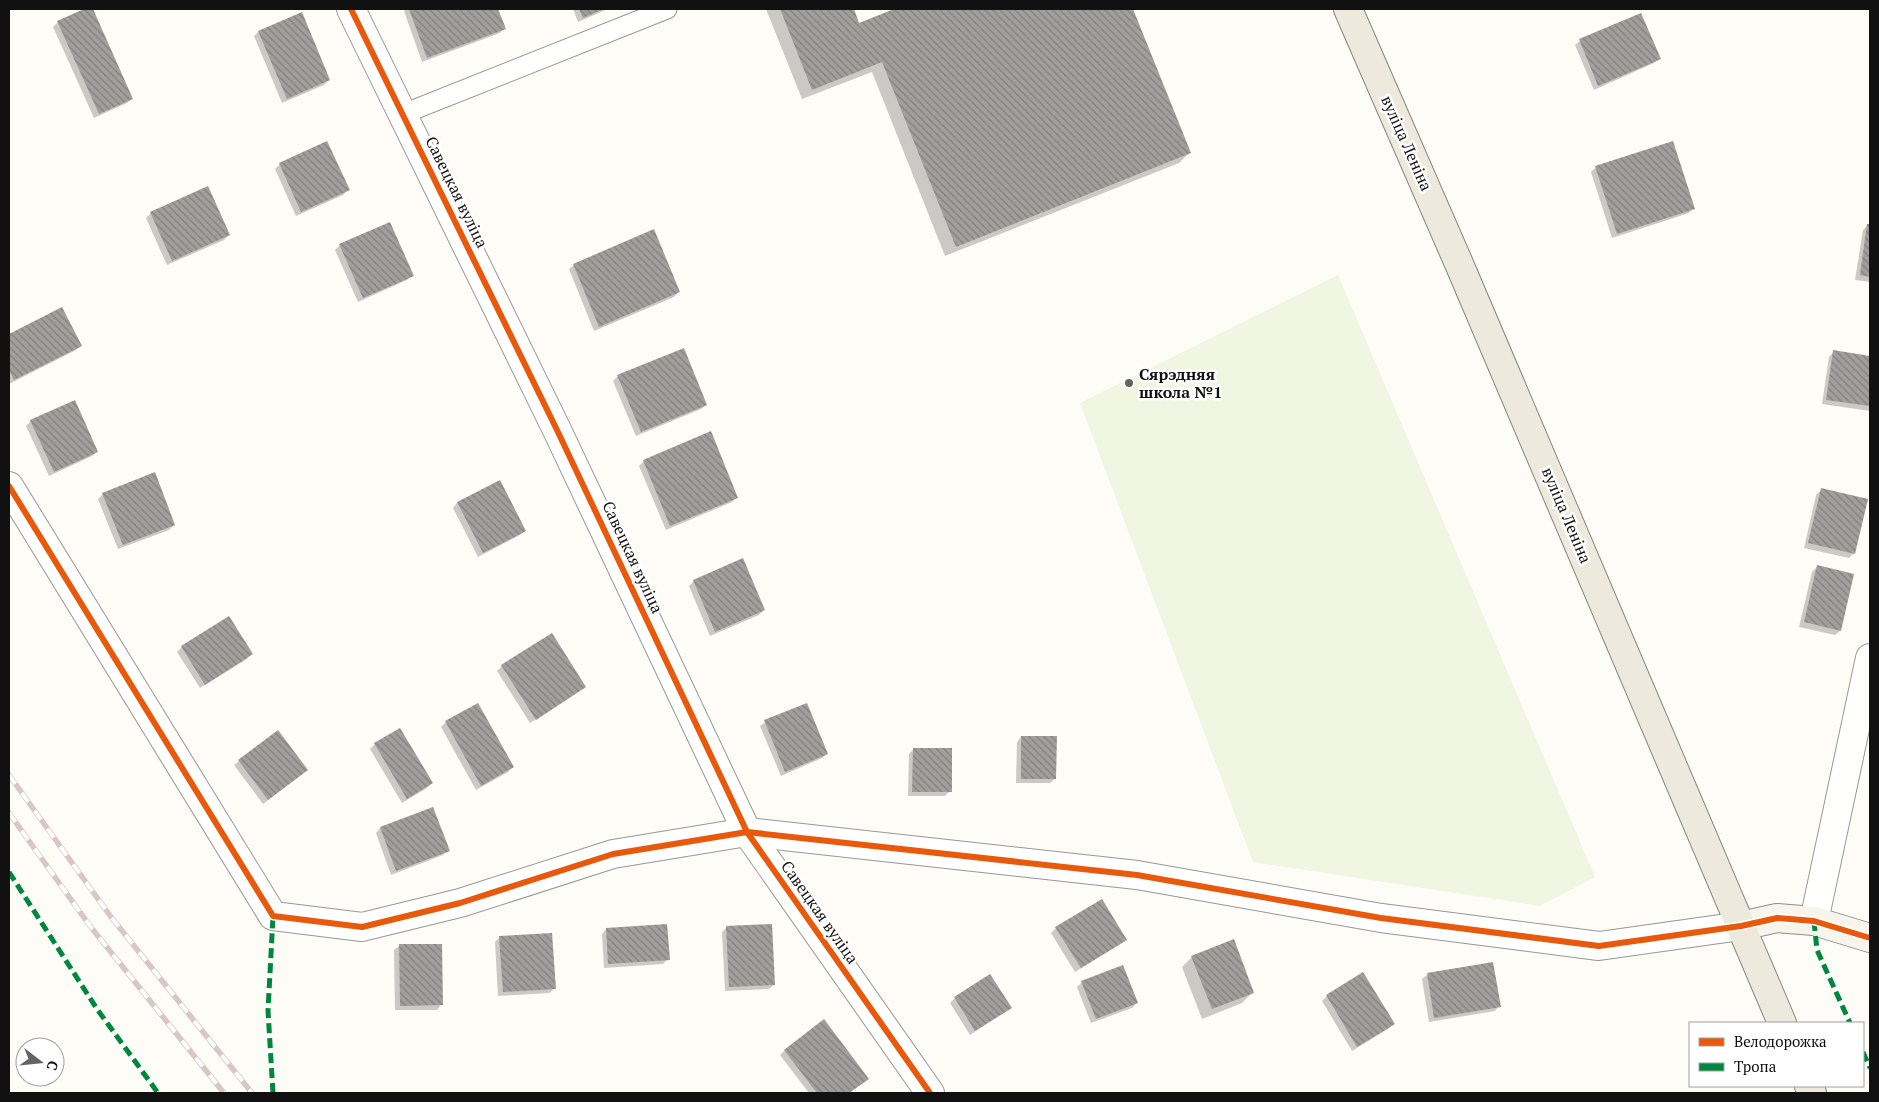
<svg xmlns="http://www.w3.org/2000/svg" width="1879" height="1102" viewBox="0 0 1879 1102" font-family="'PT Serif',serif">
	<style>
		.pitch { fill: #f0f6e1 }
		.shadow { fill: #0003 }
		.building { fill: url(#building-back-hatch) }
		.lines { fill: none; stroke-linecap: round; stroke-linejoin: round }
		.lane-casing { stroke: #979795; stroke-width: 21 }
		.street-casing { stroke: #979795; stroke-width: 30 }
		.secondary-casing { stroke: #8e8d8b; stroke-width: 30 }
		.primary-casing { stroke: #858482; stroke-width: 30 }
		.lane { stroke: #fffffe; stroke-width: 19 }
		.street { stroke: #fffffe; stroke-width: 28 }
		.secondary { stroke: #f6f4eb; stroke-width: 28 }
		.primary { stroke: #ede9dc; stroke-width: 28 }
		.rail-casing { stroke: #d9c6c7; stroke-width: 5.5 }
		.rail { stroke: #fff; stroke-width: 4; stroke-dasharray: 11; stroke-linecap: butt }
		.quiet { stroke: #00873e; stroke-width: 5; stroke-dasharray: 10 5; stroke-linecap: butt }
		.cycleway-casing { stroke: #fff; stroke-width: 9 }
		.cycleway { stroke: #e8590c; stroke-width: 6 }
		.poi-dot { fill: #646362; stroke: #fff; stroke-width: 2 }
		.labels { text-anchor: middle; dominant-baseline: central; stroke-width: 5; stroke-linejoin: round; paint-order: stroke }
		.street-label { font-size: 16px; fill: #111; stroke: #fff }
		.poi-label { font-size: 16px; font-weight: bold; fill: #111; stroke: #fff; text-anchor: start }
	</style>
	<defs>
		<pattern id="building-back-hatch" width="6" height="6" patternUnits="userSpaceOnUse" patternTransform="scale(1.25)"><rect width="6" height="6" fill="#a19f9c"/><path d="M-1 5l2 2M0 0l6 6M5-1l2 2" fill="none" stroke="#82807e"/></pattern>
	</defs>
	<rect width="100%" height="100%" fill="#fdfcf7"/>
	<polygon class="pitch" points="1338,275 1595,877 1540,906 1253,862 1080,403"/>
	<g class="shadow">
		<polygon points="87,9 92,9 132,98 127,103 94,118 53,27 58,22"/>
		<polygon points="406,9 497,9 504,28 500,33 422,62 404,11"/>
		<polygon points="573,9 608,9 578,22"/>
		<polygon points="766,9 853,9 859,24 898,9 1132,9 1189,153 1179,163 945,256 872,72 802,99"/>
		<polygon points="258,32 329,80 324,85 282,103 254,36"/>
		<polygon points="1580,41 1659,59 1654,63 1594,90 1575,45"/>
		<polygon points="280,164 348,190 343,195 296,216 275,169"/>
		<polygon points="1596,167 1693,208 1689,213 1612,238 1591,172"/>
		<polygon points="151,213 229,235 224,240 167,265 146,218"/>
		<polygon points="1868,225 1870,225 1870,282 1855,280 1863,230"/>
		<polygon points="340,245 412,275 407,280 358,302 335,250"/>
		<polygon points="574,265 679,292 674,297 594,331 569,269"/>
		<polygon points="62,309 80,346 76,350 9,384 9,336"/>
		<polygon points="1834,352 1870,357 1870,411 1822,404 1829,357"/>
		<polygon points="618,376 706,405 701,409 636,436 613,381"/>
		<polygon points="31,421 97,451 92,456 49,476 26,426"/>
		<polygon points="644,461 737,497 732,502 666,530 639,466"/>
		<polygon points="500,481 525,531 520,535 478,557 453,508 457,503"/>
		<polygon points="1821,490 1854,553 1849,558 1804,548 1816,495"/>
		<polygon points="103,494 174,525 169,530 118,549 98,499"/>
		<polygon points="1817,567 1840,631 1835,635 1799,627 1812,572"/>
		<polygon points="694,581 764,610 759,615 710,636 689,586"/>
		<polygon points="228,618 251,654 247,659 200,688 177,652 182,647"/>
		<polygon points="502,666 585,687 530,723 497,671"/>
		<polygon points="478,704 513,767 508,772 476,790 441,727 446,722"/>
		<polygon points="765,722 827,754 822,758 781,776 760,726"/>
		<polygon points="400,729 432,783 427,788 402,803 370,749 375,744"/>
		<polygon points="1021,737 1055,779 1050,783 1016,783 1017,742"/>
		<polygon points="914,749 950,791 945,796 908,796 909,754"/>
		<polygon points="239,761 307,770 263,804 234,765"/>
		<polygon points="380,828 448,850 443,855 391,875 376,833"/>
		<polygon points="727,927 774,985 769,989 725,991 722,932"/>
		<polygon points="1056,928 1125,939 1120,944 1075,972 1051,933"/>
		<polygon points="606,929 668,959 663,964 604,968 602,934"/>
		<polygon points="500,937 554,988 550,993 498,996 495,942"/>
		<polygon points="399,946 441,1005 437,1010 395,1010 394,950"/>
		<polygon points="1192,957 1253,992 1242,1003 1202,1019 1182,967"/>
		<polygon points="1492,964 1499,1006 1495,1011 1429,1022 1422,979 1427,975"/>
		<polygon points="1362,974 1393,1024 1388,1029 1352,1051 1322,1001 1327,996"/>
		<polygon points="1082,982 1137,1003 1132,1008 1091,1023 1077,987"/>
		<polygon points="955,998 1010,1008 970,1035 950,1003"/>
		<polygon points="785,1050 862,1083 849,1093 809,1093 780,1055"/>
	</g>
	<g class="building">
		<polygon points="84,9 93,9 133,99 99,114 57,21"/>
		<polygon points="409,9 498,9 506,29 427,58"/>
		<polygon points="579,9 604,9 583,18"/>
		<polygon points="780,9 854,9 859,23 894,9 1133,9 1191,153 956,247 882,62 812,90"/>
		<polygon points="302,12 330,80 287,99 258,31"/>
		<polygon points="1641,13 1661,59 1598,86 1579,39"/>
		<polygon points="327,141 350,190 301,212 279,163"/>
		<polygon points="1673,141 1695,209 1617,234 1595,166"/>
		<polygon points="208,186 230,235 172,261 150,212"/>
		<polygon points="390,222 414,276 363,298 339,244"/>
		<polygon points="1867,224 1870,224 1870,277 1860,275"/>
		<polygon points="654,229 680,292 599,327 573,264"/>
		<polygon points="62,307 82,346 14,380 9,370 9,334"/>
		<polygon points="684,348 707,405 641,432 617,375"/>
		<polygon points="1833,350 1870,356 1870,406 1826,400"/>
		<polygon points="75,400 98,452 54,472 30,420"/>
		<polygon points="711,431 738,498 670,526 643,460"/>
		<polygon points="155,472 175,525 123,545 102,493"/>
		<polygon points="500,480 526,531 483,553 457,502"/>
		<polygon points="1821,488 1868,499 1855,554 1808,543"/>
		<polygon points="743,558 765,610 715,632 693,580"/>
		<polygon points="1817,565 1854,574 1841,631 1804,622"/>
		<polygon points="229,616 253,654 205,685 181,646"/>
		<polygon points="552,633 586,687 536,720 501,665"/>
		<polygon points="478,703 514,767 481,786 445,721"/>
		<polygon points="807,703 828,754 785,772 764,720"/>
		<polygon points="400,728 433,783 407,799 374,743"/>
		<polygon points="278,730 308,770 268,800 238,760"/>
		<polygon points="1021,736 1057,736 1056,779 1021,779"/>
		<polygon points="913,748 952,748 952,792 912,792"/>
		<polygon points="433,807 450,851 396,871 380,827"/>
		<polygon points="1102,899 1127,940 1081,968 1055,927"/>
		<polygon points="667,924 670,960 608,964 606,928"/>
		<polygon points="772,924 775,985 729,987 726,926"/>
		<polygon points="552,933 556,989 503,992 499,936"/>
		<polygon points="1234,939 1254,993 1212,1009 1191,956"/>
		<polygon points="399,944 442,944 443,1005 400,1006"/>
		<polygon points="1493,962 1501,1007 1434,1018 1427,973"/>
		<polygon points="1123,965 1138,1003 1096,1019 1081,981"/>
		<polygon points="1363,972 1395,1024 1357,1047 1326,995"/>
		<polygon points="990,974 1012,1008 975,1031 954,997"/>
		<polygon points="824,1019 869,1079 849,1093 817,1093 784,1050"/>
	</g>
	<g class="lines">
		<defs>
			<polyline id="lane" points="403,114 667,9"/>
			<g id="street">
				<polyline points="351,9 557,430 747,832 930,1093"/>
				<polyline points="9,486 273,916 362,927 460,903 613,854 747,832 1137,875 1381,918 1599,946 1741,926"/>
				<polyline points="1814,921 1870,658"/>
			</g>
			<polyline id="secondary" points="1741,926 1777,918 1814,921 1870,938"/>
			<g id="primary">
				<polyline points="1348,9 1460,266 1782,1023"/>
				<polyline points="1809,1086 1812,1093"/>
			</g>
		</defs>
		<use href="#lane" class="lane-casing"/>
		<use href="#street" class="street-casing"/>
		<use href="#secondary" class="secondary-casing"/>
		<use href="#primary" class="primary-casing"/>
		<use href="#lane" class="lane"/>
		<use href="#street" class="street"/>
		<use href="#secondary" class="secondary"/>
		<use href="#primary" class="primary"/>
		<defs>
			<g id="rail">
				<polyline points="9,775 111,917 252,1093"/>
				<polyline points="9,813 90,926 224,1093"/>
			</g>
		</defs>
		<use href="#rail" class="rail-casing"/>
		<use href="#rail" class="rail"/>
		<g class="quiet">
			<polyline points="9,872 97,1009 158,1093"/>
			<polyline points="1814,921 1817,950 1850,1023"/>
			<polyline points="1863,1052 1870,1068"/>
			<polyline points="273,1093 268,1011 273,916"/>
		</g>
		<defs>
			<g id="cycleway">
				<polyline points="351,9 557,430 747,832 930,1093"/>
				<polyline points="9,486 273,916 362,927 460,903 613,854 747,832 1137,875 1381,918 1599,946 1741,926 1777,918 1814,921 1870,938"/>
			</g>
		</defs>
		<use href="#cycleway" class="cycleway-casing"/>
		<use href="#cycleway" class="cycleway"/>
	</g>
	<circle class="poi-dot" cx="1129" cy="383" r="5"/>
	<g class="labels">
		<g class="street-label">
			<text transform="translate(1407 143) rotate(66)">вуліца Леніна</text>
			<text transform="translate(457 192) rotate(64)">Савецкая вуліца</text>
			<text transform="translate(1567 515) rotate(67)">вуліца Леніна</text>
			<text transform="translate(633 557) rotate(65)">Савецкая вуліца</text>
			<text transform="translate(820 912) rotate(55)">Савецкая вуліца</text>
		</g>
		<g class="poi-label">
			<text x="1139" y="374">Сярэдняя<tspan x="1139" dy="18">школа №1</tspan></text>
		</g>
	</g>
	<rect width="1879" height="1102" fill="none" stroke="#111111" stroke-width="20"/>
	<rect x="1689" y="1022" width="175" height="65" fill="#ffffff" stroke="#a0a0a0"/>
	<rect x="1699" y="1038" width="25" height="8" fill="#e8590c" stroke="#a0a0a0"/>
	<text x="1734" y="1047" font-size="15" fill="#111111">Велодорожка</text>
	<rect x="1699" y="1063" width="25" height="8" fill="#00873e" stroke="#a0a0a0"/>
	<text x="1734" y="1072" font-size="15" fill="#111111">Тропа</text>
	<g transform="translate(40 1062) rotate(106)"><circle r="24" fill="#ffffff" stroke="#a0a0a0"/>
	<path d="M0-4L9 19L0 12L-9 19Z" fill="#646362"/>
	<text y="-8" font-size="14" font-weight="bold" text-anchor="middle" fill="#111111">С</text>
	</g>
</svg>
